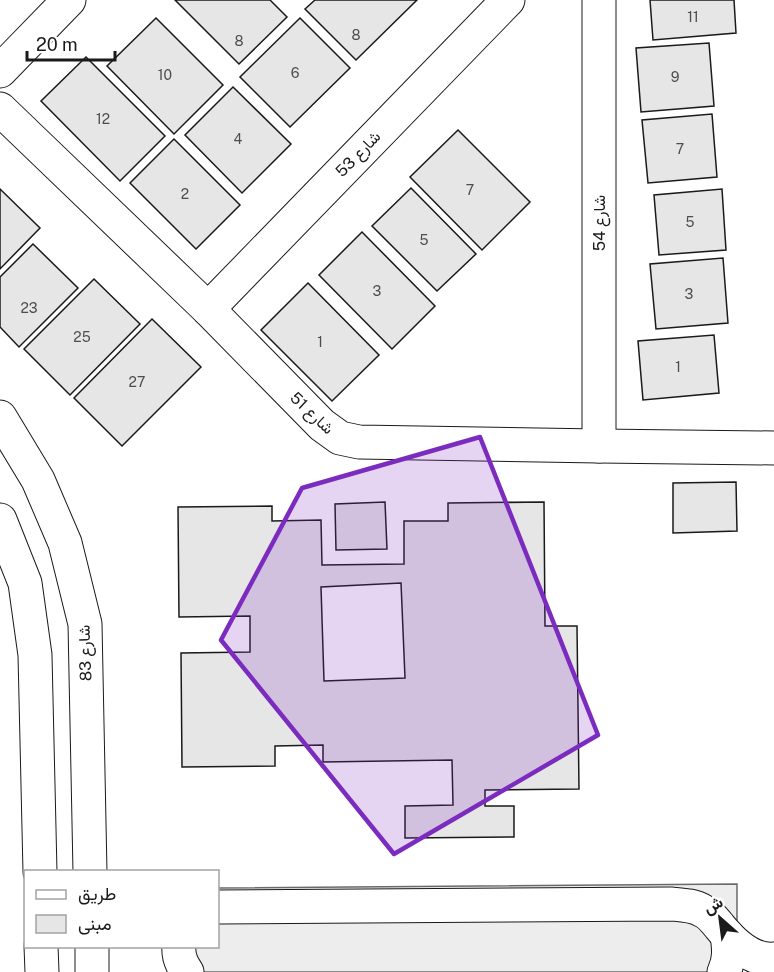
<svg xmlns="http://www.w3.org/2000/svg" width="774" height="972" viewBox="0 0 774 972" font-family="'Public Sans',Vazirmatn,sans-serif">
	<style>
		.parking { fill: #ededed; stroke: #6a6a6a; stroke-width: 1.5 }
		.building { fill: #e6e6e6; stroke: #1a1a1a; stroke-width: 1.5; fill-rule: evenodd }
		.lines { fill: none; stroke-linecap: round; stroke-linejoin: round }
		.minor-casing { stroke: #1a1a1a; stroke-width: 35 }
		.minor { stroke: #fff; stroke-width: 33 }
		.marked { fill: #7b2cbf; fill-opacity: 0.2; stroke: #7b2cbf; stroke-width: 4.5; stroke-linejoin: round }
		.labels { text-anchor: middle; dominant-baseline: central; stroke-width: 4.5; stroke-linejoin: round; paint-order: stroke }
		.number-label { font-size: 14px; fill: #4d4d4d }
		.street-label { font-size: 16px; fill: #1a1a1a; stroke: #fff }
	</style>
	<rect width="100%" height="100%" fill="#fff"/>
	<polygon class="parking" points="737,884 737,972 184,972 184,947 218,946 218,888"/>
	<g class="building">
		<polygon points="175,0 270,0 287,17 239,64"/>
		<polygon points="315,0 417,0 356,60 305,9"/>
		<polygon points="650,0 734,0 736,33 653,40"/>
		<polygon points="156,18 223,85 174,134 107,66"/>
		<polygon points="300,18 350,68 290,127 240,77"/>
		<polygon points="709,43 714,106 641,112 636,48"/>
		<polygon points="86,57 165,136 120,181 41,101"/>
		<polygon points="233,87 291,144 242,193 185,135"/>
		<polygon points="712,114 717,177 648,183 642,120"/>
		<polygon points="458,130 530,202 482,250 410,177"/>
		<polygon points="174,139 240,205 196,249 130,183"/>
		<polygon points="411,188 476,254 437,291 372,226"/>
		<polygon points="0,189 40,228 0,269"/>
		<polygon points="722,189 726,250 659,255 654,195"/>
		<polygon points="362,232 435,306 392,349 319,275"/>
		<polygon points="33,244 78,288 19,347 0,327 0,277"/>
		<polygon points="723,258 728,323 656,329 650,264"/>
		<polygon points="94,279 140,324 70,395 24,349"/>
		<polygon points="308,283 379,355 332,401 261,330"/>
		<polygon points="152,319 201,367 122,446 74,398"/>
		<polygon points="714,335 719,393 643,400 638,341"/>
		<polygon points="736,482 737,531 673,533 673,483"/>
		<polygon points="385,502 387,549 336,550 335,504"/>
		<path d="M544 502 545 626H577L579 789 485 790V806H514V837L405 838V806L453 805 452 760 323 762V745L275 746V766L182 767 181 653 250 652V616L179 617 178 507 272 506V521L321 520 322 565 404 564V521H448V503ZM401 583 405 678 324 681 321 587Z"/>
	</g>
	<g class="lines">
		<defs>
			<g id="minor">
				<polyline points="0,71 69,0"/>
				<polyline points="0,109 208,309 322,425 340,438 359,442 599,446 774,448"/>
				<polyline points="208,309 508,0"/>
				<polyline points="0,417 38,480 65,543 85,624 90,872"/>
				<polyline points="599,446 599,0"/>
				<polyline points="0,520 25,583 35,655 40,872"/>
				<path d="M218 907 671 904C683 905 693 905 703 911 710 914 715 921 720 927 733 943 751 961 774 959"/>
				<polyline points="41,946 42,972"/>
				<polyline points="92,946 92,972"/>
				<path d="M179 946C178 955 182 965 187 972"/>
				<path d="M724 972C730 959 729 949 727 935"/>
			</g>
		</defs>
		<use href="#minor" class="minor-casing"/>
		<use href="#minor" class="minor"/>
	</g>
	<path class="marked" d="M480 437 598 735 394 854 221 640 302 488Z"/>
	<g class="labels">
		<g class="number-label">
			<text x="693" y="17">11</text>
			<text x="356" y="35">8</text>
			<text x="239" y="41">8</text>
			<text x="295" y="73">6</text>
			<text x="165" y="75">10</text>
			<text x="675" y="77">9</text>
			<text x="103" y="119">12</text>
			<text x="238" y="139">4</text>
			<text x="680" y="149">7</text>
			<text x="470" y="190">7</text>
			<text x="185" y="194">2</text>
			<text x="690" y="222">5</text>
			<text x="424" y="240">5</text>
			<text x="377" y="291">3</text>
			<text x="689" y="294">3</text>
			<text x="29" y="308">23</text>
			<text x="82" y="337">25</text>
			<text x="320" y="342">1</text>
			<text x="678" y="367">1</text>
			<text x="137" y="382">27</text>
		</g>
		<g class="street-label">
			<text transform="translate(358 154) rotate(-46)">شارع 53</text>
			<text transform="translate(599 223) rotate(-90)">شارع 54</text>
			<text transform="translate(312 413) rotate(43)">شارع 51</text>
			<text transform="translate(85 653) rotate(-92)">شارع 83</text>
		</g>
	</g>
	<rect x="24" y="870" width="195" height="78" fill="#ffffff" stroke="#a3a3a3" stroke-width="1.5"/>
	<rect x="36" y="890" width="30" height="9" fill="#ffffff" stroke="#a3a3a3" stroke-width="1.5"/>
	<text x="78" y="900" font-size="18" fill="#1a1a1a">طريق</text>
	<rect x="36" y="915" width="30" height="18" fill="#e6e6e6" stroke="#a3a3a3" stroke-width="1.5"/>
	<text x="78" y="930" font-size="18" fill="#1a1a1a">مبنى</text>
	<g transform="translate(720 918) rotate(332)" stroke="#ffffff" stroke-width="4.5" paint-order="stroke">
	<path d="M0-4.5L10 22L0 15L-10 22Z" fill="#1a1a1a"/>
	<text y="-9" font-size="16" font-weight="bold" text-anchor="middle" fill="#1a1a1a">ش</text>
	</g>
	<path d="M27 51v9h88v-9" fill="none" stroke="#1a1a1a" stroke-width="3"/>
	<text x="36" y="51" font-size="18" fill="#1a1a1a" stroke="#ffffff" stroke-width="4.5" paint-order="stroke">20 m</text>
</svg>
